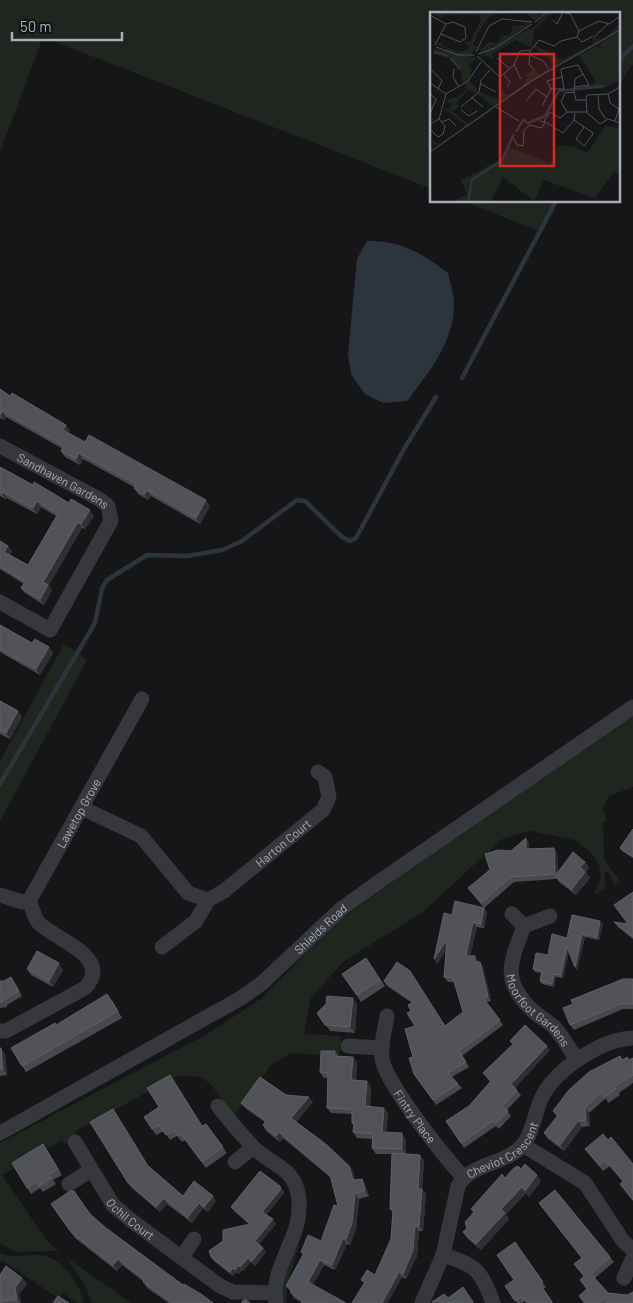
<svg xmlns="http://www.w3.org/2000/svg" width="633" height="1303" viewBox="0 0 633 1303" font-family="Barlow,sans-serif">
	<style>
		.green { fill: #1e261f }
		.water { fill: #2c353c }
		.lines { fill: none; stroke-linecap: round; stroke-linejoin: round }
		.stream { stroke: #2c353c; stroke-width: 4.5 }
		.minor { stroke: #37383d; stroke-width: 15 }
		.wall { fill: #47494d }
		.shaded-wall { fill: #2f3033 }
		.building { fill: #525359; stroke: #5f6168 }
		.labels { text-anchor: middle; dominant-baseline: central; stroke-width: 4.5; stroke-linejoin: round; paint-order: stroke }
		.street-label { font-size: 12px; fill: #a8adb8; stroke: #111113 }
		.inset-river { fill: none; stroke: #2c353c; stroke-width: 2.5 }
		.inset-road { fill: none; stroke: #505258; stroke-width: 1 }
		.view { fill: #d62828; fill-opacity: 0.15; stroke: #d62828; stroke-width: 2.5 }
		.inset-edge { fill: none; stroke: #a8adb8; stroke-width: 2.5 }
	</style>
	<rect width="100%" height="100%" fill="#161618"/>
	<g class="green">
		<polygon points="0,0 633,0 633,65 630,67 619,86 619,14 432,14 432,189 43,37 0,152"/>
		<polygon points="463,201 557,201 541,232"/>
		<polygon points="64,644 87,660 0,821 0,761"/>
		<polygon points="633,714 633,787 609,796 603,808 607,820 603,823 604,859 620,881 614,885 608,871 605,872 605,889 594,895 601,877 599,865 590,852 574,840 531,831 502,839 424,911 343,962 311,998 304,1034 341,1036 339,1056 291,1053 271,1065 234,1116 213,1087 202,1077 177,1076 74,1132 77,1136 65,1144 62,1140 2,1175 47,1241 59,1251 16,1252 0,1243 0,1143 209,1033 262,998 336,923 460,832"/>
		<path d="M300 1243 287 1285 286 1303H283C281 1285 285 1255 300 1243Z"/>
		<path d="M0 1253C17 1260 22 1254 38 1255 60 1255 81 1284 84 1303H77L63 1293 58 1298 3 1261 0 1262Z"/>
		<polygon points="67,1258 131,1303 92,1303 86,1287"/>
	</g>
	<path class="water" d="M367 241C401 240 423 254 448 273 450 283 454 294 454 304 455 340 428 374 407 401L383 403 365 394 351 374 348 354 357 259Z"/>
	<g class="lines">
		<g class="stream">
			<polyline points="619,60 633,46"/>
			<polyline points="462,378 556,201"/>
			<polyline points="0,784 95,623 102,588 107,580 147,555 187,556 222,550 242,541 297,500 305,501 342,537 350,541 356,538 404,449 436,397"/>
		</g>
		<g class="minor">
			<path id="s1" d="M0 446 99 499 108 506 111 521 50 630 0 602"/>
			<path id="s2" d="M82 808 141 836 188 893 208 900 224 891 323 810 329 797 325 777 318 772"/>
			<path id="s3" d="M0 895 22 902 29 901 142 699"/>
			<polyline points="512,914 524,926"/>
			<path id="s4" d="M550 916 524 926C510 963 501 981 533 1011 540 1017 549 1022 555 1028 563 1037 570 1050 577 1060"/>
			<polyline points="162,947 196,921 208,900"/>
			<path id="s5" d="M387 1016C385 1029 380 1046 382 1059 387 1085 444 1156 463 1177"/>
			<path d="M0 1031H6L85 988C114 956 54 940 38 922 34 917 32 907 29 901"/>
			<polyline points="348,1046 382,1048"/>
			<path d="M218 1106C229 1120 241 1134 253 1147 262 1156 274 1162 284 1170 305 1186 301 1220 291 1241 283 1261 272 1281 276 1303"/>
			<path id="s6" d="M0 1133 241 998 261 984 341 909 380 881 633 707"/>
			<path id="s7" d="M75 1142 113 1205 132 1221 220 1286 233 1292 274 1293"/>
			<polyline points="523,1145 585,1183 623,1241 633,1250"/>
			<polyline points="235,1162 253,1147"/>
			<polyline points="69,1184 91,1170"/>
			<path d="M443 1255C476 1265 481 1270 493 1303"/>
			<polyline points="182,1257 194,1239"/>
			<polyline points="624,1278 633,1258"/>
			<path id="s8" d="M422 1303 443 1255 458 1186C471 1163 504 1165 522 1146 533 1134 535 1111 542 1097 556 1069 602 1039 633 1038"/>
		</g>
	</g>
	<g class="wall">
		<polygon points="0,389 10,396 70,430 68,433 210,506 200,524 151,496 148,500 138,494 134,488 134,487 83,459 80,465 65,457 61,451 63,449 6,417 4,420 0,418"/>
		<polygon points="0,467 33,485 94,516 85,529 82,528 49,585 52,590 44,605 25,593 21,588 24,584 0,569 0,541 8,546 12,551 10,555 28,565 56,516 41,507 37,514 7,498 6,499 0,496"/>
		<polygon points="0,625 32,643 49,647 53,653 40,675 0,652"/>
		<polygon points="0,701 22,717 10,739 0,734"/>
		<polygon points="633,829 633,858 622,851 620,848"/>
		<polygon points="526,838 529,843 529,849 554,848 557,853 558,872 585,862 589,868 586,872 590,878 576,895 559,882 557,879 514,882 484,908 468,888"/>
		<polygon points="633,892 633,939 618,927 614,922 628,924"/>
		<polygon points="484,908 487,912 484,928 477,927 470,956 478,961 478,962 480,962 483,967 491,1001 486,1002 503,1025 462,1056 469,1067 452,1077 458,1084 462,1088 436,1105 414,1074 413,1057 415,1026 411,1011 412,1003 387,986 384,981 397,962 445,1026 463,1012 454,982 448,982 444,977 446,950 437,964 452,915"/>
		<polygon points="603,924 599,940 585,937 577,970 575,967 569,951 563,978 556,977 554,987 542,984 540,981 541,973 535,972 533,969 567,938"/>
		<polygon points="366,958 385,986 361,1002 342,974"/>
		<polygon points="27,969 63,970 53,987 31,975"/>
		<polygon points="11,977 22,996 7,1005 7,1007 0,1008 0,981 4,981"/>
		<polygon points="633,979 633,1009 623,1009 574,1030 570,1025"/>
		<polygon points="112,1000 122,1018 26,1072 22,1066 56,1025"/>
		<polygon points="357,1004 355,1033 330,1031 317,1013"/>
		<polygon points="510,1041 550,1050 515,1088 521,1095 507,1110 511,1116 499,1129 496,1126 464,1148 446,1121 469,1106 490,1082 483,1073 513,1045"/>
		<polygon points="0,1048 1,1048 5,1054 7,1075 0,1076"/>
		<polygon points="335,1051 338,1056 357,1062 356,1080 371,1087 370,1107 384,1108 388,1113 386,1132 406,1139 406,1154 420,1155 424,1161 422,1189 426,1194 423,1231 419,1231 417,1256 406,1279 402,1277 364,1283 361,1280 375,1275 391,1239 393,1213 390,1209 392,1154 376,1154 372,1148 373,1139 357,1138 353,1132 354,1126 352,1123 352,1114 331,1113 327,1108 328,1078 324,1078 320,1072"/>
		<polygon points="633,1058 633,1083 619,1093 620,1095 608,1103 606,1098 589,1113 590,1126 582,1127 564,1151 548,1139 544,1133 557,1116 553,1111 623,1060 629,1060"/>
		<polygon points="286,1095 313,1102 296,1122 349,1166 353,1171 355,1180 362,1179 365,1184 369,1196 359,1199 356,1229 350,1245 347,1244 335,1270 324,1265 302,1303 294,1298 291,1293 291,1292 286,1286 303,1255 301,1252 321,1241 338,1206 331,1178 283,1138 280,1142 266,1131 263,1125 265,1122 245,1108 241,1103"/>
		<polygon points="144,1117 203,1126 206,1124 227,1153 206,1168 185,1140 182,1142 177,1136 170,1140 164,1131 156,1135"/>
		<polygon points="608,1140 633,1164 633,1201 620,1184 623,1182 610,1166 603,1171 585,1149"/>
		<polygon points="47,1150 62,1175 53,1180 56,1184 43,1192 40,1188 31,1194 27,1188"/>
		<polygon points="149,1166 183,1196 216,1201 208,1212 203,1208 192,1223 167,1204 160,1212 132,1188 128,1183"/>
		<polygon points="521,1169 541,1181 529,1197 526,1193 506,1214 509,1219 481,1250 467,1238 463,1232 467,1228 474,1212 471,1209"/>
		<polygon points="283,1190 284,1193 266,1215 276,1224 259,1244 263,1248 266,1252 255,1266 251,1262 243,1271 242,1270 238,1274 236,1272 233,1276 214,1261 211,1257 249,1224 234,1211 231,1207"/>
		<polygon points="51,1204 90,1214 106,1228 183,1285 213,1303 169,1303 147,1288 143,1281 122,1265 117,1271 75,1238"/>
		<polygon points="515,1242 546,1287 543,1289 553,1303 526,1303 525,1301 522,1303 517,1303 505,1286 514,1280"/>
		<polygon points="610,1257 614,1262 595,1278 608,1293 633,1303 584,1303 579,1296 587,1289 580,1280 584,1276 574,1264"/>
		<polygon points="22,1278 27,1284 19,1294 21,1303 0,1303"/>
	</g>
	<g class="shaded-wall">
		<polygon points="2,411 6,417 4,420 0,415"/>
		<polygon points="66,425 70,430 67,436 63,430"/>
		<polygon points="79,453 83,459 80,465 76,459"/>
		<polygon points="147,490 151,496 148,500 144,495"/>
		<polygon points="3,492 7,498 6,499 2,494"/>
		<polygon points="206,500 210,506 200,524 196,518"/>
		<polygon points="37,501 41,507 37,514 33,508"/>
		<polygon points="90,510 94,516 85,529 81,524"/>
		<polygon points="78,522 82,528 49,585 52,590 44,605 40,599 43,582"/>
		<polygon points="8,546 12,551 8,558 4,552"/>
		<polygon points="49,647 53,653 40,675 36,669"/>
		<polygon points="18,711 22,717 10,739 6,733"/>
		<polygon points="526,838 529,843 529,854 526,849"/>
		<polygon points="554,848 557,853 558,879 555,874"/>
		<polygon points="585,862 589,868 586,872 590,878 576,895 572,889 580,867"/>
		<polygon points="484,908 487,912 484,928 481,924"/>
		<polygon points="600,921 603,924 599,940 597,937"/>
		<polygon points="473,922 477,927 469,960 466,956"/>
		<polygon points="582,934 585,937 577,970 575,967"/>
		<polygon points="447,940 450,945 437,964 434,959"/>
		<polygon points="567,947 569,950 563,978 561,975"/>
		<polygon points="475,956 478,961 478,967 475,962"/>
		<polygon points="480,962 483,967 491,1001 488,996"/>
		<polygon points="59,963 63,970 53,987 49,981"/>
		<polygon points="554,974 556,977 554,987 552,984"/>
		<polygon points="353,998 357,1004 355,1033 350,1027"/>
		<polygon points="547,1046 550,1050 514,1089 511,1084"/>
		<polygon points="1,1048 5,1054 7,1075 3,1069"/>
		<polygon points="353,1057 357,1062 355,1086 351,1080"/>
		<polygon points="367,1081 371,1087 369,1112 365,1106"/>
		<polygon points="309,1097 313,1102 295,1123 291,1118"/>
		<polygon points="585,1107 589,1113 590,1126 586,1120"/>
		<polygon points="384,1108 388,1113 386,1138 382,1132"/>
		<polygon points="578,1121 582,1127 564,1151 560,1145"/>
		<polygon points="279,1132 283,1138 280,1142 276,1136"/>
		<polygon points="402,1133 406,1139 406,1155 402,1149"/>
		<polygon points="420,1155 424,1161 421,1194 418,1189"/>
		<polygon points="349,1166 353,1171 357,1186 353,1180"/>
		<polygon points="537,1175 541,1181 529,1197 525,1191"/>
		<polygon points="362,1179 365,1184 369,1196 365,1191"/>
		<polygon points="280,1186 284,1193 265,1216 262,1212"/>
		<polygon points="522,1187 526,1193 506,1214 509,1219 481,1250 476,1244 501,1209"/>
		<polygon points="422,1189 426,1194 423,1231 419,1226"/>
		<polygon points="355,1193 359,1199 356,1229 350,1245 346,1239"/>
		<polygon points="213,1196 216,1201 208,1212 204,1207"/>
		<polygon points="164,1198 167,1204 160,1212 156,1207"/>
		<polygon points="199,1203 203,1208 192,1223 188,1217"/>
		<polygon points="273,1219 276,1224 258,1245 255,1241"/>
		<polygon points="415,1226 419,1231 417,1256 406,1279 403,1274"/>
		<polygon points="343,1238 347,1244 335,1270 332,1265"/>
		<polygon points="263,1248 266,1252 255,1266 252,1261"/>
		<polygon points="248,1258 251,1262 243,1271 240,1267"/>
		<polygon points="118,1259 122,1265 117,1271 113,1265"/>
		<polygon points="320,1260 324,1265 312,1287 308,1282"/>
		<polygon points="239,1265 242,1270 238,1274 235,1270"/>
		<polygon points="233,1268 236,1272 233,1276 230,1272"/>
		<polygon points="399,1272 402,1277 388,1303 382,1303"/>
		<polygon points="22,1278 27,1284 19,1294 21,1303 20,1303 17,1299 15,1288"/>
	</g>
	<g class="building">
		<polygon points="0,389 10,396 12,393 66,425 63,430 85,442 89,435 206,500 196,518 147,490 144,495 134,488 136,484 79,453 76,459 61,451 64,446 2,411 0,415"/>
		<polygon points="0,467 33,485 34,482 69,503 71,499 90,510 81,524 78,522 43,582 48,585 40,599 21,588 25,582 0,566 0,541 8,546 4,552 28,565 58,514 37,501 33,508 3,492 2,494 0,492"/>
		<polygon points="0,625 32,643 35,639 49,647 36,669 0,649"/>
		<polygon points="0,701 18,711 6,733 0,730"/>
		<polygon points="633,829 633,857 620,848"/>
		<polygon points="526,838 526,849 554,848 555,874 511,877 481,903 468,888 490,870 485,854 498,850 511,851"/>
		<polygon points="573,852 585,862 580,867 585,872 572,889 555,876"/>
		<polygon points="633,892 633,937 614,922 628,924 614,905"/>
		<polygon points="455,901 484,908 481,924 473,922 466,956 475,956 475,962 480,962 488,996 483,998 500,1020 459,1051 466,1062 448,1073 458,1084 433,1100 414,1074 409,1058 413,1057 405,1029 415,1026 407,1013 411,1011 408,1005 414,1002 384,981 397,962 410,971 445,1026 463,1012 453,978 444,977 447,940 434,959 444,913 452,915"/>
		<polygon points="572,915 600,921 597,937 582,934 575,967 567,947 561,975 554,974 552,984 540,981 542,971 533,969 536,953 548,955 552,934 567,938"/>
		<polygon points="37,951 59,963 49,981 27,969"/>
		<polygon points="366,958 380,980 357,995 342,974"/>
		<polygon points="11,977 19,991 3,1000 3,1002 0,1002 0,981 4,981"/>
		<polygon points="623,979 633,979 633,1004 620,1004 570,1025 563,1008 573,1004 571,1000"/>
		<polygon points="107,994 118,1011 22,1066 11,1048 55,1023 56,1025"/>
		<polygon points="327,996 353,998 350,1027 325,1025 317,1013 326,1004"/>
		<polygon points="525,1025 547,1046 511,1084 517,1090 502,1106 508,1111 495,1124 493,1121 461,1143 446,1121 469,1106 491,1081 483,1073 513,1044 510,1041"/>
		<polygon points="0,1048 1,1048 3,1069 0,1069"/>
		<polygon points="321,1051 335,1051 334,1056 353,1057 351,1080 367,1081 365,1106 384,1108 382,1132 402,1133 402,1149 372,1148 373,1134 353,1132 354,1123 352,1123 352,1109 327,1108 328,1073 320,1072"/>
		<polygon points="620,1056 622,1060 627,1057 629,1060 633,1058 633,1075 614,1087 616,1089 604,1097 601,1092 585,1107 586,1120 578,1121 560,1145 544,1133 558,1115 553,1111 569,1090 589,1072"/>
		<polygon points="170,1075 202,1126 206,1124 223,1147 202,1162 181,1134 178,1136 174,1130 166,1135 159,1125 152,1129 144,1117 159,1107 147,1088"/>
		<polygon points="260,1077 286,1095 309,1097 291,1118 327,1145 349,1166 353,1180 362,1179 365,1191 355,1193 352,1223 346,1239 343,1238 332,1265 320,1260 308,1282 346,1303 302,1303 302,1300 291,1293 291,1288 286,1286 304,1253 301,1252 308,1235 321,1241 334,1205 338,1206 330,1175 279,1132 276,1136 263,1125 266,1121 241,1103"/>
		<polygon points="113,1109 148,1166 183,1196 194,1181 213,1196 204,1207 199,1203 188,1217 164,1198 156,1207 128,1183 90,1122"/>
		<polygon points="603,1134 608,1140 611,1137 633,1164 633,1200 620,1184 623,1181 605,1160 599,1165 585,1149"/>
		<polygon points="43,1144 58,1169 49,1174 51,1178 39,1186 36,1182 27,1188 12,1163"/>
		<polygon points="392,1153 420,1155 418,1189 422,1189 419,1226 415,1226 413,1250 403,1274 399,1272 382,1303 352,1303 365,1282 361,1280 367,1270 375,1275 391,1239 393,1210 390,1209"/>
		<polygon points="525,1164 537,1175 525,1191 522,1187 501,1209 505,1213 476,1244 463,1232 467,1228 465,1222 474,1212 471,1209 502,1174 505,1178 514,1168 518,1166 521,1169"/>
		<polygon points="260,1171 280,1186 281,1189 262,1212 273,1219 255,1241 263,1248 252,1261 248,1258 240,1267 239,1265 235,1270 233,1268 230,1272 211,1257 209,1251 223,1241 223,1230 250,1224 231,1207"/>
		<polygon points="555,1190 610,1257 591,1274 608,1293 627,1295 633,1292 633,1303 606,1303 606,1297 599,1303 585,1303 579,1296 587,1289 580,1280 584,1276 574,1264 582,1258 539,1203"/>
		<polygon points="70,1191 74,1191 90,1214 106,1228 183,1285 184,1284 201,1294 213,1303 173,1303 143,1282 144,1279 118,1259 113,1265 71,1232 51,1204"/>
		<polygon points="515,1242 543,1282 540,1284 552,1302 551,1303 527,1303 521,1297 515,1301 505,1286 514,1280 497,1255"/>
		<polygon points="6,1266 22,1278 15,1288 17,1299 2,1301 2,1303 0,1303 0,1275"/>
		<polygon points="463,1287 473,1302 472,1303 432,1302 444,1294 448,1298"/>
		<polygon points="58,1296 69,1303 53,1303"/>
		<polygon points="245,1299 250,1303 241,1303"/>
	</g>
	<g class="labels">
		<g class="street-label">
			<text stroke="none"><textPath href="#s1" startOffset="72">Sandhaven Gardens</textPath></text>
			<text stroke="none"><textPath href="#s3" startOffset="131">Lawetop Grove</textPath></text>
			<text stroke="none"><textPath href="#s2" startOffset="255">Harton Court</textPath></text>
			<text stroke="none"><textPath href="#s6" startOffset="382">Shields Road</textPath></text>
			<text stroke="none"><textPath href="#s4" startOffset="124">Moorfoot Gardens</textPath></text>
			<text stroke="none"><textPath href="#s5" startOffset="110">Fintry Place</textPath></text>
			<text stroke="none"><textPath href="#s8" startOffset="182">Cheviot Crescent</textPath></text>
			<text stroke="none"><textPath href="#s7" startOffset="96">Ochil Court</textPath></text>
		</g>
	</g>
	<g transform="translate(430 12)">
		<rect width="190" height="190" fill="#161618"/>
		<path d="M0 0H116L104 8 97 1 67 2 59 5 48 21 43 32 47 35 41 42H26L7 32 13 30 12 33 29 40 37 38 38 34 33 30H40L51 8 49 3H14L11 6ZM118 0H132L121 2 104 18 102 35 86 28 62 42 64 47 53 43 49 47 50 42 105 14ZM97 9 100 12 65 35 48 40 59 30 67 31 72 24 80 23 83 14 96 13ZM190 11V18L120 58 7 134 0 129V126L8 132 34 115 35 112 14 97 21 96 22 92 16 88 27 85 37 77 35 72 39 69 49 78 45 81 39 77 26 91 29 95 22 99 38 112 63 94 47 82 50 80 68 87 72 85V77L75 82H81L94 71 98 66 95 63 104 58 109 62 124 53 118 45 104 36 105 33 132 48 164 31 163 25 171 28 180 22ZM190 19 188 69 175 76 145 79 166 70 149 43 165 34 173 38 169 32ZM5 37 47 46 39 53 42 59 39 67 33 71 30 57 20 43 3 41ZM176 113 190 117V163L184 160 165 186 114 168 104 189 73 165 61 190H20L37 182 31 168 70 148 77 134 120 151 127 133 145 135 157 141Z" fill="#1e261f"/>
		<path class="inset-river" d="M25 0H66M4 40 19 44M20 45 30 57M86 120 93 108 98 111 115 104 129 79 173 74M38 190 42 168 72 148 84 122"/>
		<path class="inset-road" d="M0 3 16 12M105 10 117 0M59 14 72 7 102 10M149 19 169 9 179 12 190 4M11 22 30 30 36 26 35 15 23 10 16 12M147 25 152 30 163 24M164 25 178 12M109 28 124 34 131 29 147 25 149 19 140 2 133 0 127 12 123 8M5 33 16 12M6 35 28 43H44M100 39 99 52 105 59M46 40 59 14M48 42 65 36 102 12M100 43 113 49 118 56M47 44 70 65 84 53 90 39 101 38 109 28M67 46 79 56M84 53 91 67M0 56 12 69 8 77M24 57 23 65 29 75M153 62 145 67 144 80 146 88H156L157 100M74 63 80 70 77 75M0 71 16 82M51 72 66 80M121 77 117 69 132 65M178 81 180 91 189 97 185 109M0 82 6 87 0 102M16 82 38 69 51 50M168 82 169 97 176 107M41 85 53 95M97 88 106 77 117 85M156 88 157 83 178 82 190 75M112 94 121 77H134L131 57 148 53 159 73 145 75M31 95 49 80 51 68 60 58M66 95 89 109M31 98 39 104 47 99M137 100 131 90 135 81 144 80M145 101 144 108 154 115 162 120 163 122 154 134 146 127 154 115M144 108 133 121 114 109 120 100 130 106 137 100H156L170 112 178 107 190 111M12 110 19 107 26 114M0 112 9 107 16 82M0 117 8 125 13 122 15 114 9 107M84 127 87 133 93 134 94 118 100 113 111 116 115 111 110 109M0 140 103 68 190 18"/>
		<path class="view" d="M70 42H124V154H70Z"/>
		<rect width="190" height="190" class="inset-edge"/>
	</g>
	<path d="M12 32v8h110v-8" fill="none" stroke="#a8adb8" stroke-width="2.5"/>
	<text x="20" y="32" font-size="15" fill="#a8adb8" stroke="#111113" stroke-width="4" paint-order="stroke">50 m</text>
</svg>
